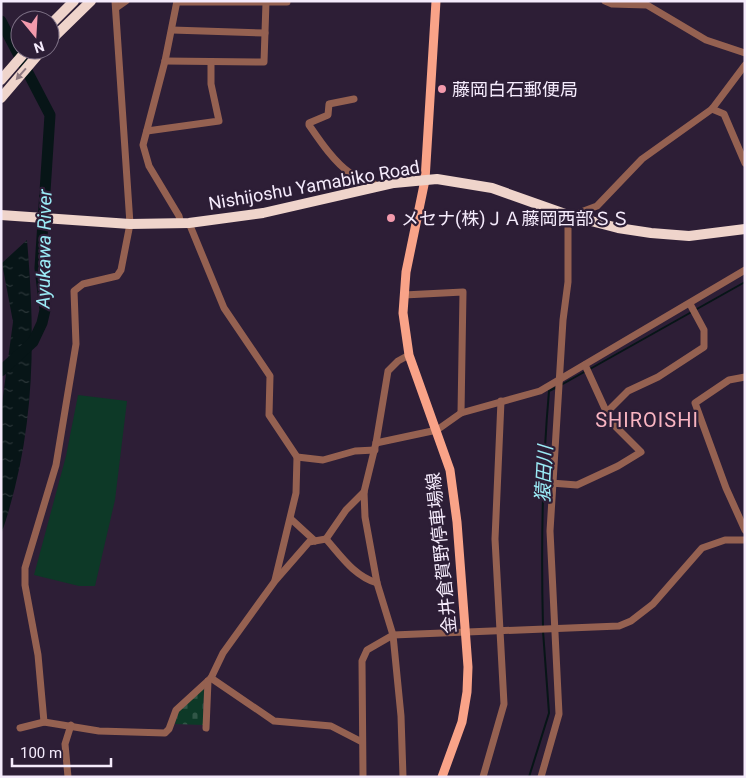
<svg xmlns="http://www.w3.org/2000/svg" width="746" height="778" viewBox="0 0 746 778" font-family="Roboto,'Noto Sans JP',sans-serif">
	<style>
		.green { fill: #0d3927 }
		.cemetery { fill: url(#cemetery-stones) }
		.water { fill: url(#water-ripples) }
		.lines { fill: none; stroke-linecap: round; stroke-linejoin: round }
		.stream { stroke: #071517; stroke-width: 2 }
		.river { stroke: #071517; stroke-width: 11 }
		.minor { stroke: #956151; stroke-width: 7 }
		.major { stroke: #f9a388; stroke-width: 9 }
		.highway { stroke: #efd4cb; stroke-width: 10 }
		.oneway { fill: #8e7980 }
		.poi-dot { fill: #f39aac; stroke: #2d1e36; stroke-width: 2 }
		.labels { text-anchor: middle; dominant-baseline: central; stroke-width: 4.5; stroke-linejoin: round; paint-order: stroke }
		.poi-label { font-size: 18px; fill: #f5ebfc; stroke: #2d1e36; text-anchor: start }
		.street-label { font-size: 18px; fill: #f5ebfc; stroke: #2d1e36 }
		.water-label { font-size: 19px; font-style: italic; fill: #9bebf6; stroke: #2d1e36 }
		.quarter-label { font-size: 20px; letter-spacing: 1px; fill: #f9b5c2; stroke: #2d1e36 }
	</style>
	<defs>
		<pattern id="cemetery-stones" width="16" height="16" patternUnits="userSpaceOnUse" patternTransform="scale(1.25)"><rect width="16" height="16" fill="#0d3927"/><path d="M2 7V4a2 2 0 0 1 4 0v3zM10 15v-3a2 2 0 0 1 4 0v3z" fill="#315647"/></pattern>
		<pattern id="water-ripples" width="26" height="14" patternUnits="userSpaceOnUse" patternTransform="scale(1.25)"><rect width="26" height="14" fill="#071517"/><path d="M2 4q2-2 4 0t4 0M15 11q2-2 4 0t4 0" fill="none" stroke="#2c373a"/></pattern>
	</defs>
	<rect width="100%" height="100%" fill="#2d1e36"/>
	<polygon class="green" points="78,395 127,401 115,500 95,586 79,586 34,575 66,456"/>
	<polygon class="cemetery" points="204,687 203,725 175,724 179,710"/>
	<path class="water" d="M27 240C36 343 35 436 1 535V411L13 322 2 263Z"/>
	<g class="lines">
		<g class="stream">
			<polyline points="590,369 745,282"/>
			<polyline points="561,385 586,371"/>
			<path d="M543 627C541 548 542 470 549 391L557 387"/>
			<polyline points="529,777 549,713 543,631"/>
		</g>
		<polyline class="river" points="1,21 50,115 40,268 45,310 42,323 33,342 1,371"/>
		<g class="minor">
			<polyline points="177,1 165,61 143,145 149,166 179,216 181,224"/>
			<polyline points="605,1 612,4 647,5 706,40 745,53"/>
			<polyline points="177,2 287,2"/>
			<polyline points="116,8 126,1"/>
			<polyline points="172,30 265,33"/>
			<polyline points="165,61 264,62 266,2"/>
			<path d="M354 99 329 104 328 115 309 123V125C320 141 334 162 350 173 360 179 369 177 377 187"/>
			<polyline points="712,109 724,114 745,163"/>
			<polyline points="147,131 219,121 211,84 211,62"/>
			<polyline points="576,216 581,212 597,206 642,159 712,109 745,65"/>
			<polyline points="189,223 224,308 270,376 269,415 297,457 296,493 275,580"/>
			<polyline points="404,295 463,292 461,413"/>
			<polyline points="745,377 729,380 695,403 726,488 745,530"/>
			<polyline points="607,412 628,391 658,377 704,347 704,330 690,304"/>
			<polyline points="376,443 437,430 461,413 540,391 745,270"/>
			<polyline points="297,457 323,460 355,451 375,450"/>
			<polyline points="551,483 577,485 618,466 641,452 611,422 585,365"/>
			<polyline points="291,519 315,541"/>
			<path d="M326 539C341 556 354 576 377 583"/>
			<polyline points="211,678 274,721 331,726 362,742"/>
			<polyline points="44,722 38,655 25,585 25,568 56,465 76,344 74,291 83,284 117,276 121,270 130,224 115,1"/>
			<polyline points="20,728 44,722 99,731 165,733 169,729 176,710 211,678 223,653 275,581 309,542 326,539 346,510 364,492"/>
			<polyline points="206,728 208,681"/>
			<polyline points="68,777 65,744 71,725"/>
			<polyline points="363,777 362,661 367,650 393,635 619,626 631,621 653,604 702,548 725,540 745,540"/>
			<polyline points="403,777 401,716 393,635 377,583 365,517 364,492 376,443 388,371 398,361 409,355"/>
			<polyline points="483,777 504,704 495,539 501,401"/>
			<polyline points="541,777 559,714 550,531 563,320 568,282 568,215"/>
		</g>
		<polyline class="major" points="436,1 425,180 406,272 403,313 409,355 450,470 457,522 468,667 467,692 462,722 442,777"/>
		<g class="highway">
			<polyline points="50,25 74,1"/>
			<polyline points="50,41 91,1"/>
			<polyline points="1,80 27,50"/>
			<polyline points="1,98 42,50"/>
			<polyline points="1,215 130,224 189,223 263,213 394,183 437,179 492,188 568,215 618,228 651,233 689,236 745,229"/>
		</g>
	</g>
	<defs><path id="oneway-solid" d="M-6-.8H1V-3.2L6.5 0L1 3.2V.8H-6Z" transform="scale(1.25)"/></defs>
	<use class="oneway" href="#oneway-solid" transform="translate(21 74) rotate(131)"/>
	<g class="poi-dot">
		<circle cx="442" cy="89" r="5"/>
		<circle cx="391" cy="218" r="5"/>
	</g>
	<g class="labels">
		<g class="poi-label">
			<text x="452" y="89">藤岡白石郵便局</text>
			<text x="401" y="218">メセナ(株)ＪＡ藤岡西部ＳＳ</text>
		</g>
		<g class="street-label">
			<text transform="translate(314 185) rotate(-10)">Nishijoshu Yamabiko Road</text>
			<text transform="translate(441 553) rotate(-96)">金井倉賀野停車場線</text>
		</g>
		<g class="water-label">
			<text transform="translate(44 249) rotate(-89)">Ayukawa River</text>
			<text transform="translate(544 474) rotate(-87)">猿田川</text>
		</g>
		<g class="quarter-label">
			<text x="647" y="420">SHIROISHI</text>
		</g>
	</g>
	<rect width="746" height="778" fill="none" stroke="#f5ebfc" stroke-width="5"/>
	<g transform="translate(35 35) rotate(162)"><circle r="24" fill="#2d1e36" stroke="#7d7085"/>
	<path d="M0-4L9 19L0 12L-9 19Z" fill="#f39aac"/>
	<text y="-8" font-size="14" font-weight="bold" text-anchor="middle" fill="#f5ebfc">N</text>
	</g>
	<path d="M12 758v8h99v-8" fill="none" stroke="#f5ebfc" stroke-width="2.5"/>
	<text x="20" y="758" font-size="15" fill="#f5ebfc" stroke="#2d1e36" stroke-width="4" paint-order="stroke">100 m</text>
</svg>
